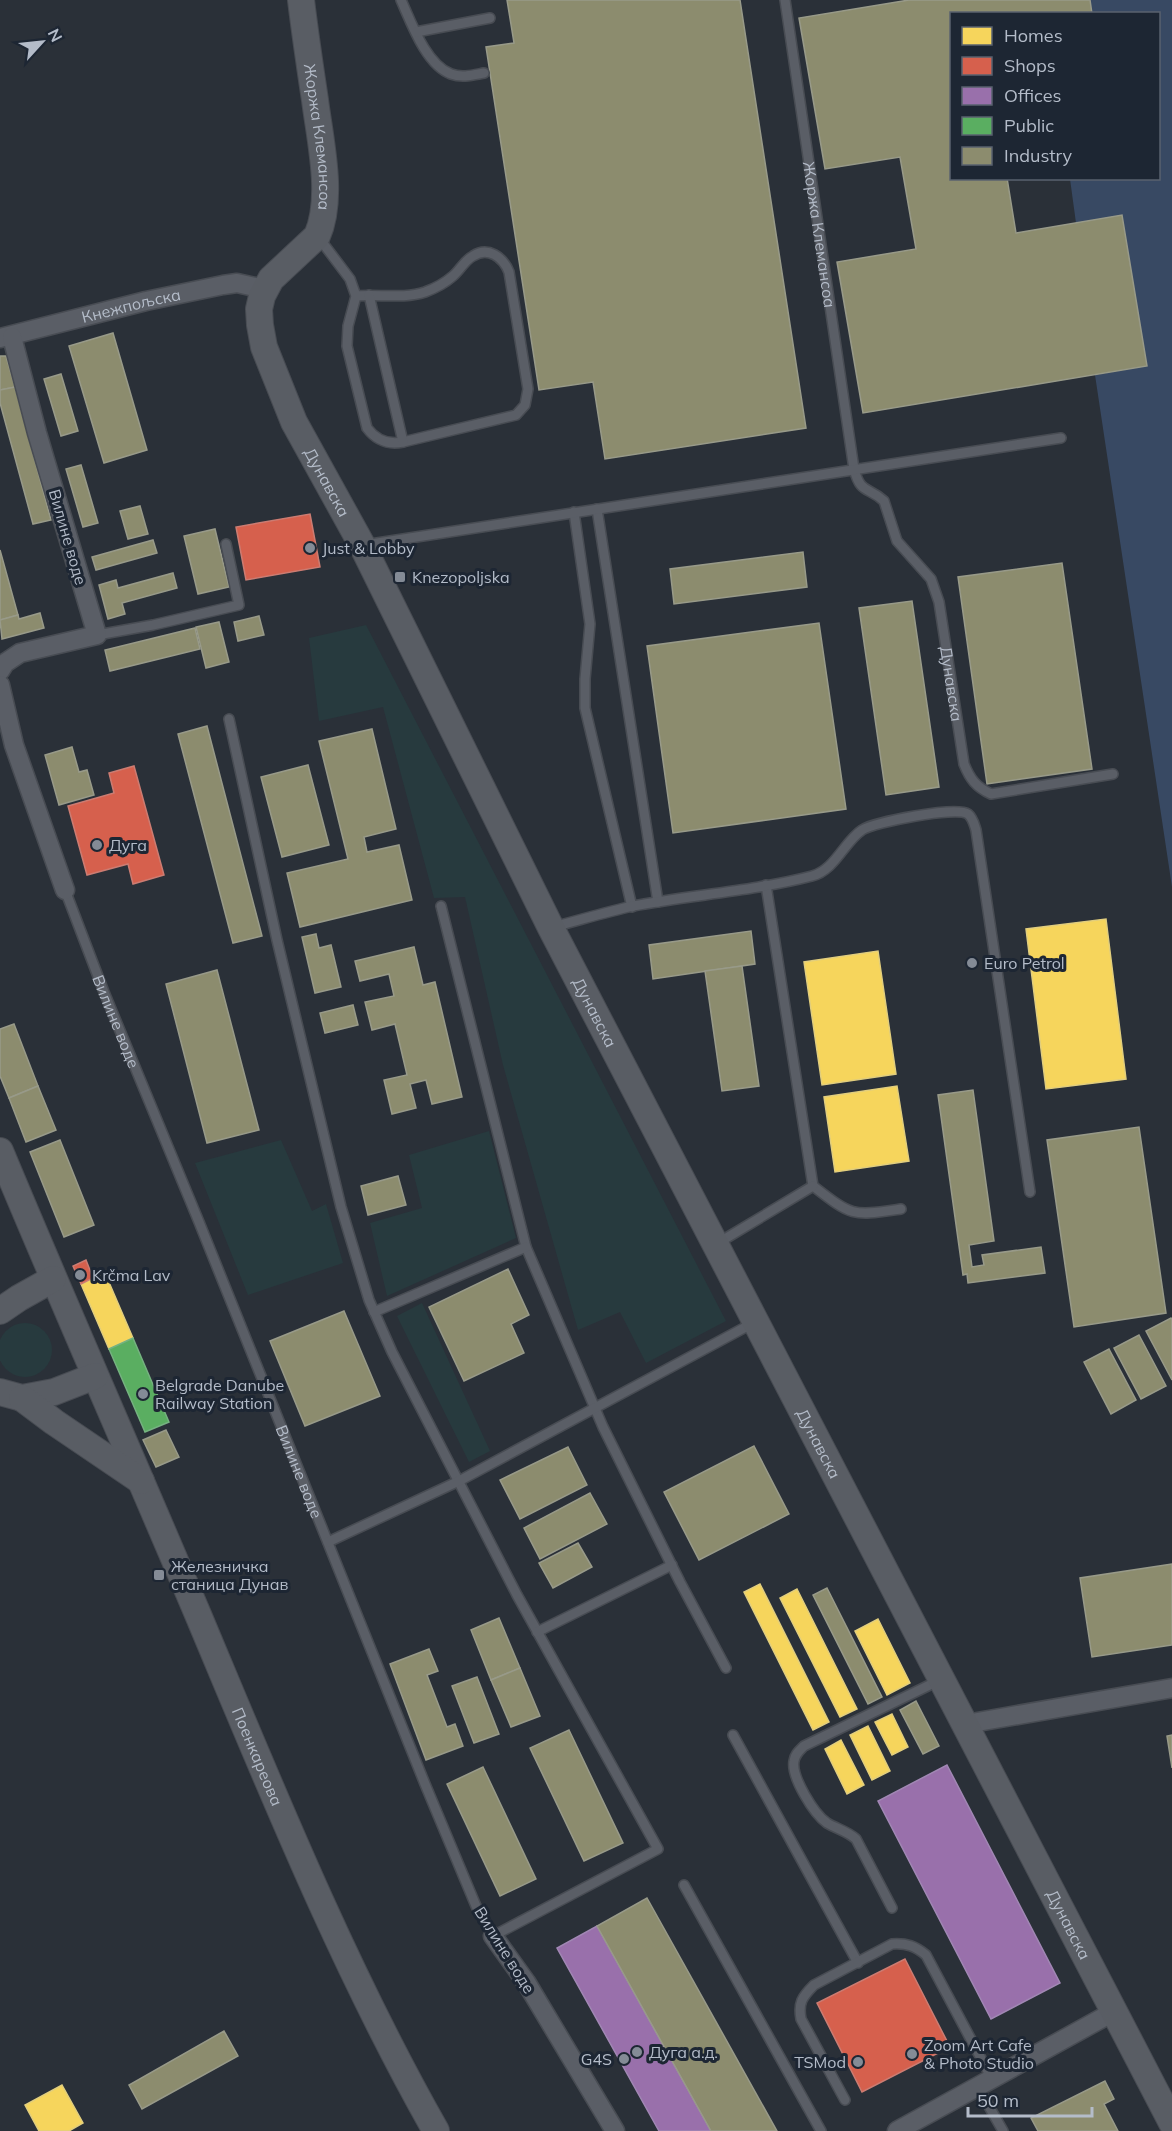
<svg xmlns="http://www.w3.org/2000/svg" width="1172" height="2131" viewBox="0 0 1172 2131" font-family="Mulish,sans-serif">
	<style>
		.green { fill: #273a3e }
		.water { fill: #384963 }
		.homes { fill: #f6d55c; stroke: #e2ce7d; stroke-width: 1.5 }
		.shops { fill: #d6604d; stroke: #cc7c72; stroke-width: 1.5 }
		.offices { fill: #9970ab; stroke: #a187b4; stroke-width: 1.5 }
		.public { fill: #5aae61; stroke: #75b280; stroke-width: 1.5 }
		.industry { fill: #8c8c6e; stroke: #989a89; stroke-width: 1.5 }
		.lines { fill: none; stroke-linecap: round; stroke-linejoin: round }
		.lane-casing { stroke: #484c53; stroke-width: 12 }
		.street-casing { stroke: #484c53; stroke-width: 21 }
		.secondary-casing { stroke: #484c53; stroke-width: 28 }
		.lane { stroke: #5a5e66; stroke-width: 9 }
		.street { stroke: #5a5e66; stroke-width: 18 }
		.secondary { stroke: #595d64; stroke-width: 26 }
		.poi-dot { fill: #848b96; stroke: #1d2633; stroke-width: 2 }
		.labels { text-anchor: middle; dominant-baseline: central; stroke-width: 6; stroke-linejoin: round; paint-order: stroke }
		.street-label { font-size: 16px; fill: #b4bcc9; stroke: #1d2633 }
		.poi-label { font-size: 16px; fill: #b4bcc9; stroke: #1d2633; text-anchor: start }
	</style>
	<rect width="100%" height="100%" fill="#2a3038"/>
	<g class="green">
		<polygon points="366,625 726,1321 646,1363 620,1312 578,1330 503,1065 465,897 434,898 383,707 319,721 309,638"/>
		<polygon points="489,1131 516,1238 387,1296 370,1223 422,1208 409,1155"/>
		<polygon points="281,1140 312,1211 326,1204 343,1263 248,1295 195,1163"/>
		<polygon points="422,1303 490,1451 469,1462 397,1316"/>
		<circle cx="25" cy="1350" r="27"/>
	</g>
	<polygon class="water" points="1090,0 1172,0 1172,887 1095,375 1147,366 1122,216 1076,223 1070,179 1158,178 1158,14 1092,13"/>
	<g class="homes">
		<polygon points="1106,919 1126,1079 1046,1089 1026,929"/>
		<polygon points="878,951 896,1074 822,1085 804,962"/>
		<polygon points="897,1086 909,1161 835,1172 824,1097"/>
		<polygon points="105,1273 133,1338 109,1349 81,1284"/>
		<polygon points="760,1584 829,1722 813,1730 744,1592"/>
		<polygon points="797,1589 857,1709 840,1717 780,1598"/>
		<polygon points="878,1619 910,1683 887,1695 855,1631"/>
		<polygon points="892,1714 908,1747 892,1755 875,1722"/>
		<polygon points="868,1726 890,1771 872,1780 850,1735"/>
		<polygon points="841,1740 864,1785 847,1794 825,1749"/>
		<polygon points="62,2085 83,2123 69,2131 39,2131 25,2105"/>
	</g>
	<g class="shops">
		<polygon points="310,514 320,567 246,580 236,527"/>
		<polygon points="134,766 164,875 133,884 128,864 87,875 68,806 114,793 109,773"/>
		<polygon points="86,1260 93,1278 81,1284 73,1266"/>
		<polygon points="905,1959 950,2047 862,2092 817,2003"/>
	</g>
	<g class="offices">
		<polygon points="947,1765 1060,1983 991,2019 878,1801"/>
		<polygon points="597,1926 711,2131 659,2131 557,1948"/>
	</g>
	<polygon class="public" points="133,1338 169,1422 145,1432 109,1349"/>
	<g class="industry">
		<polygon points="507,0 740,0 806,428 605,459 593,382 539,390 486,47 514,43"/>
		<polygon points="909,0 1090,0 1092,14 952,14 952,178 1007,178 1016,233 1122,215 1147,366 863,413 837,262 916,249 900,157 825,169 799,18"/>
		<polygon points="113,333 147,450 104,463 69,346"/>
		<polygon points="0,356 6,356 15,387 0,390"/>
		<polygon points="61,374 78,431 61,436 44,379"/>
		<polygon points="15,387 51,520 33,524 0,403 0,390"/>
		<polygon points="81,465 98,523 83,527 66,469"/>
		<polygon points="140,506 148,534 128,539 120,511"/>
		<polygon points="215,529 229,587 198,594 184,536"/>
		<polygon points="153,540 157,553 96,570 92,557"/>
		<polygon points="0,550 18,615 0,620"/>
		<polygon points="803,552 807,587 674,604 670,569"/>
		<polygon points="1062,563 1092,769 987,784 958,577"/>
		<polygon points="173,573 177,588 122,603 125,614 108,619 99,585 116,580 118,588"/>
		<polygon points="912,601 939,787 886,795 859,608"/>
		<polygon points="40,613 44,628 2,639 0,620 18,615 19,619"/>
		<polygon points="259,616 264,635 238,641 234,622"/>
		<polygon points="219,622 229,662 206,668 196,627"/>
		<polygon points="819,623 846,809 673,833 647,646"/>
		<polygon points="195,628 200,649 110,671 105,650"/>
		<polygon points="207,726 262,936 233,943 178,734"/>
		<polygon points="372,729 396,829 364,837 367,852 399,845 412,900 300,927 287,873 348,859 319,741"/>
		<polygon points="72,747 79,772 87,770 94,795 59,805 45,755"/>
		<polygon points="308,765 329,845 282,857 261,777"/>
		<polygon points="751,931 755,964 653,979 649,945"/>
		<polygon points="316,934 319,948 331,945 341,987 315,993 302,937"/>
		<polygon points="414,947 423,985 435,982 462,1097 432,1104 426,1080 410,1084 416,1108 392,1114 384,1080 407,1075 395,1024 372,1030 365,1002 394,996 389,974 360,981 355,961"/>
		<polygon points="742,966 759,1086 722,1091 705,971"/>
		<polygon points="217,970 259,1130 207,1143 166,984"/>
		<polygon points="353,1005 358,1025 325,1033 320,1013"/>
		<polygon points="14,1024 38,1086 9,1098 0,1076 0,1029"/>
		<polygon points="38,1086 56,1130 26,1142 9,1098"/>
		<polygon points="973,1090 994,1241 969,1245 972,1267 984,1265 982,1255 1041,1247 1045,1273 968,1283 967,1274 963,1275 938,1095"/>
		<polygon points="1139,1127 1166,1313 1074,1327 1047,1140"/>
		<polygon points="60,1140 94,1225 64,1237 30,1152"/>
		<polygon points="398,1176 406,1205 368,1215 361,1186"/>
		<polygon points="508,1269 529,1315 511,1324 524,1353 464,1381 429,1307"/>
		<polygon points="344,1311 380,1396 305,1426 270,1341"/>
		<polygon points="1171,1318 1172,1320 1172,1380 1146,1331"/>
		<polygon points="1139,1335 1166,1386 1141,1399 1114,1348"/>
		<polygon points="1109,1349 1136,1400 1111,1414 1084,1362"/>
		<polygon points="166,1430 179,1457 156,1467 143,1440"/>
		<polygon points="754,1446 789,1514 699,1560 664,1492"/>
		<polygon points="568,1447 587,1485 520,1519 500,1480"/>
		<polygon points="590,1493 607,1524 540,1559 524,1528"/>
		<polygon points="578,1543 592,1567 553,1588 539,1563"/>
		<polygon points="1172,1564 1172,1645 1092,1657 1080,1578"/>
		<polygon points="827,1588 882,1697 868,1704 813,1595"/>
		<polygon points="499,1618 520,1668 491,1680 471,1630"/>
		<polygon points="429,1649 438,1671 427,1675 447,1727 455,1724 463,1746 426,1760 390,1664"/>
		<polygon points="520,1668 540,1716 511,1727 491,1680"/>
		<polygon points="477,1677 499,1734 474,1743 452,1686"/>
		<polygon points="916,1701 939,1746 923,1754 900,1710"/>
		<polygon points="569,1730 623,1843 584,1861 530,1748"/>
		<polygon points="1172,1735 1172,1768 1167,1736"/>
		<polygon points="483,1767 536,1879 500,1896 447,1784"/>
		<polygon points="647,1898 777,2131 711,2131 597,1926"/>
		<polygon points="224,2031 238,2056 142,2109 129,2085"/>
		<polygon points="1105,2081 1114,2099 1104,2104 1118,2131 1038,2131 1031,2118"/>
	</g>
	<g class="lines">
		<defs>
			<g id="lane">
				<path d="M401 0C411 22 426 65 451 74 462 78 473 75 484 73"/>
				<path id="s1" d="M785 0 854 469C861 495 868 486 884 501L897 541 931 579 939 602 964 764C970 779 976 787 991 794L1113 774"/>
				<polyline points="416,32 490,18"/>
				<path d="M319 238 350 279 356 296 348 326 347 346 367 428C376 440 388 445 403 442L516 415 525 405 528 389 509 272C503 257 488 246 473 256 465 260 460 270 453 276 445 283 436 288 425 292 404 299 379 294 356 296"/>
				<polyline points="369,295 403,442"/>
				<polyline points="597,509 658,902"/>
				<polyline points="574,512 590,624 585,679 585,708 632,907"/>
				<polyline points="364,545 1061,438"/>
				<polyline points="97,635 153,625 239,605 226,544"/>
				<polyline points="766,885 813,1186"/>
				<path id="s2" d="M65 890 104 992 199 1222 425 1784 476 1906 493 1936 658 1849 517 1595 392 1352 369 1300 341 1207 277 940 229 719"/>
				<polyline points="441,906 526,1247 603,1427 680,1582 726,1668"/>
				<path d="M553 927C580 920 606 912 633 906 692 895 754 891 812 876 835 870 844 842 862 830 875 822 956 806 968 814 973 818 974 824 976 830L1030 1192"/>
				<path d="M813 1186C853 1217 852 1216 901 1209"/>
				<polyline points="718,1243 813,1186"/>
				<polyline points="374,1312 526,1247"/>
				<polyline points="328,1542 459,1481 755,1322"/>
				<polyline points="537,1632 672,1565"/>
				<polyline points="733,1735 858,1963"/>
				<polyline points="684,1885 821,2131"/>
				<path d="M892 1908 856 1839C847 1831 837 1829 827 1823 814 1814 791 1777 794 1761 795 1754 799 1751 804 1746L940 1680"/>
				<polyline points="978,2087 1003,2131"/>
				<path d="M845 2100 801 2019C798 2003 802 1997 814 1985L892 1944C907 1943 915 1946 926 1955L992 2079"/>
			</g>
			<g id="street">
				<path id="s3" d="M0 338 146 301 223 285 237 283 264 289"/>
				<polyline points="0,671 5,663 20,653 97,635 37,433 12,337"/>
				<polyline points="0,685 14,745 65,890"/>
				<polyline points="966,1724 1172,1688"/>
				<polyline points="493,1936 526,1982 615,2131"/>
				<polyline points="897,2131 1115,2011"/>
			</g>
			<g id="secondary">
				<path id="s4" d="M301 0C305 33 310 67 315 100 320 140 334 198 317 236L271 279 262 296 259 309 260 325 264 347 294 422 362 545 551 928 1172 2123"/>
				<path id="s5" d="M0 1151C65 1307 133 1461 199 1617 272 1791 343 1967 436 2131"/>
				<polyline points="0,1311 19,1298 53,1279"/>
				<polyline points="0,1392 22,1398 54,1392 95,1376"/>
				<polyline points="22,1398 54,1422 141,1481"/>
			</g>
		</defs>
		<use href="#lane" class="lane-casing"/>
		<use href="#street" class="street-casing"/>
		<use href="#secondary" class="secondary-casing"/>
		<use href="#lane" class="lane"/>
		<use href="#street" class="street"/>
		<use href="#secondary" class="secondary"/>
	</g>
	<g class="poi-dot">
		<circle cx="310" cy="548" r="6"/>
		<rect x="394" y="571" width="12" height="12" rx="3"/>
		<circle cx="97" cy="845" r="6"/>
		<circle cx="972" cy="963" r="6"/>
		<circle cx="80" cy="1275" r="6"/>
		<circle cx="143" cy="1394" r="6"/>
		<rect x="153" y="1569" width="12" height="12" rx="3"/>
		<circle cx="637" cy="2052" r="6"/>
		<circle cx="912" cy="2054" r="6"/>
		<circle cx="624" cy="2059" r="6"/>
		<circle cx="858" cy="2062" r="6"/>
	</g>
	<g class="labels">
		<g class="street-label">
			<text stroke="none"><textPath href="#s4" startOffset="138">Жоржа Клемансоа</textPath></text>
			<text stroke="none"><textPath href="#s1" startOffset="237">Жоржа Клемансоа</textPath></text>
			<text stroke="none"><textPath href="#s3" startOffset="135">Кнежпољска</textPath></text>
			<text stroke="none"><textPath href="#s4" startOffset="522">Дунавска</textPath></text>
			<text transform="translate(68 537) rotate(74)">Вилине воде</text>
			<text stroke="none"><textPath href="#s1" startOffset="720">Дунавска</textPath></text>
			<text stroke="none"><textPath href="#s4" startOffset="1116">Дунавска</textPath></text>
			<text stroke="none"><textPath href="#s2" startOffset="141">Вилине воде</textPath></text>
			<text stroke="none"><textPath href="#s4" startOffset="1602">Дунавска</textPath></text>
			<text stroke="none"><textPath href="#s2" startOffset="627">Вилине воде</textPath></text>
			<text stroke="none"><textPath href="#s5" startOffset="658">Поенкареова</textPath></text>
			<text stroke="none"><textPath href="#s4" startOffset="2144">Дунавска</textPath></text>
			<text transform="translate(505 1950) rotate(58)">Вилине воде</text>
		</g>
		<g class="poi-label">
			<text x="322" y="548">Just &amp; Lobby</text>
			<text x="412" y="577">Knezopoljska</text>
			<text x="109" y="845">Дуга</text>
			<text x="984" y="963">Euro Petrol</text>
			<text x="92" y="1275">Krčma Lav</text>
			<text x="155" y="1385">Belgrade Danube<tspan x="155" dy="18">Railway Station</tspan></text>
			<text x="171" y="1566">Железничка<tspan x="171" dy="18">станица Дунав</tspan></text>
			<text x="924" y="2045">Zoom Art Cafe<tspan x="924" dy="18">&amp; Photo Studio</tspan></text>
			<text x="649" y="2052">Дуга а.д.</text>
			<text x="612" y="2059" text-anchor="end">G4S</text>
			<text x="846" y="2062" text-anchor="end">TSMod</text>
		</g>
	</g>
	<rect x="950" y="12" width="210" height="168" fill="#1d2633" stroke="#59626f" stroke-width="1.5"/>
	<rect x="962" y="27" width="30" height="18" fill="#f6d55c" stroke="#59626f" stroke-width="1.5"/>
	<text x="1004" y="42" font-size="18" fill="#b4bcc9">Homes</text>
	<rect x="962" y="57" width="30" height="18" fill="#d6604d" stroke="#59626f" stroke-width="1.5"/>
	<text x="1004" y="72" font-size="18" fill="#b4bcc9">Shops</text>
	<rect x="962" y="87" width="30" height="18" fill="#9970ab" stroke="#59626f" stroke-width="1.5"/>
	<text x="1004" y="102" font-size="18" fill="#b4bcc9">Offices</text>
	<rect x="962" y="117" width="30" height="18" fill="#5aae61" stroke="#59626f" stroke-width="1.5"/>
	<text x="1004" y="132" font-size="18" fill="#b4bcc9">Public</text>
	<rect x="962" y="147" width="30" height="18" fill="#8c8c6e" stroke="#59626f" stroke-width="1.5"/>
	<text x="1004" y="162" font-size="18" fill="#b4bcc9">Industry</text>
	<g transform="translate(42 42) rotate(63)" stroke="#1d2633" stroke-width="4.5" paint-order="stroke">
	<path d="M0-4.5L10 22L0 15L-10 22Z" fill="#b4bcc9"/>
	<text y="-9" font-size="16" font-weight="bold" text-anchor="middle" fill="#b4bcc9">N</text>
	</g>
	<path d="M968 2107v9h124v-9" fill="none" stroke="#b4bcc9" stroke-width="3"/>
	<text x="977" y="2107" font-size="18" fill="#b4bcc9" stroke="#1d2633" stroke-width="4.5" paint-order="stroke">50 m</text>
</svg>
